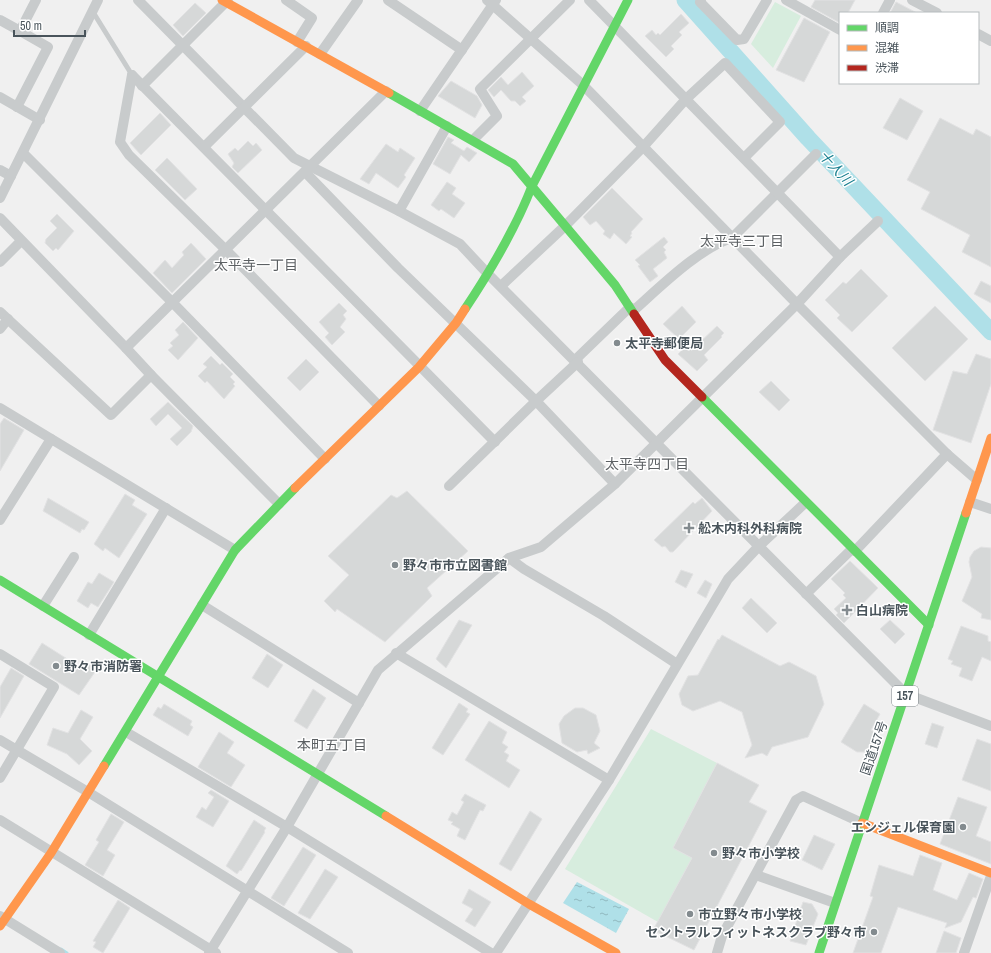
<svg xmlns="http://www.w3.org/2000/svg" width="991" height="953" viewBox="0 0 991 953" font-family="'Archivo Narrow','Noto Sans JP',sans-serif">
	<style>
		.park { fill: #d7edde }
		.water { fill: url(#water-ripples) }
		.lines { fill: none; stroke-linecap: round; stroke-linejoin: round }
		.stream { stroke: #afe0e8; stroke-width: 3 }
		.river { stroke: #afe0e8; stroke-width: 17 }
		.building { fill: #d6d8d8; stroke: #e2e2e3 }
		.lane { stroke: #c8cbcc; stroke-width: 5 }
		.street { stroke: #c8cbcc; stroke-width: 10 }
		.fast { stroke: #63d668; stroke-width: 9 }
		.slow { stroke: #ff974d; stroke-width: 9 }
		.jam { stroke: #b3261e; stroke-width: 9 }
		.poi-dot { fill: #838b8f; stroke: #fff; stroke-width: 1.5 }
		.labels { text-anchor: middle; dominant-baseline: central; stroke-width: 3; stroke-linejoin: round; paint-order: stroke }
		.shield { fill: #fff; stroke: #80878c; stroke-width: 1 }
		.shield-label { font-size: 12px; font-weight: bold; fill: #49545b }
		.poi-label { font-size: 13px; font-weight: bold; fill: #49545b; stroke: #fff; text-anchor: start }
		.street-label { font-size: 13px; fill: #49545b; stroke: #fff }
		.water-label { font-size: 14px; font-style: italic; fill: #187f8f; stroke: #fff }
		.neighbourhood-label { font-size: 14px; fill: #5c6063; stroke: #fff }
	</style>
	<defs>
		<pattern id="water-ripples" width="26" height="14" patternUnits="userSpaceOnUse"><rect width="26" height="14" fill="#afe0e8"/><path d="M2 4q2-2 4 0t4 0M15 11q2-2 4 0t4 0" fill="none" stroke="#90b8bf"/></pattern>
	</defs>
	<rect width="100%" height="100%" fill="#f0f0f0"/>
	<g class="park">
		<polygon points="775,2 801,16 773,68 751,44"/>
		<polygon points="651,729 717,763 673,848 692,858 658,922 565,869"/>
	</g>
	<polygon class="water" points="577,882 629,909 616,933 563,903"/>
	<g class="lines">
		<polyline class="stream" points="61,949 67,953"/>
		<polyline class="river" points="685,0 808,138 991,332"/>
	</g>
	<g class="building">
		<polygon points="815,0 855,0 848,13 840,13 840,23 811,7"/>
		<polygon points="896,2 917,13 890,13"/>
		<polygon points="195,3 206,13 183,36 173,25"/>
		<polygon points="681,14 689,23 679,32 682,35 671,46 674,49 666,57 645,36 652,30 656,35 658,33 660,35"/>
		<polygon points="804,18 830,32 804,82 776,70"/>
		<polygon points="522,72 534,86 522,97 526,101 520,106 515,101 511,101 501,90 494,97 488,90 501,77 508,85"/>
		<polygon points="451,81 477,96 482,105 475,118 438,96"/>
		<polygon points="900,98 923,111 907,140 883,128"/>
		<polygon points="160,113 171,125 141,155 130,143"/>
		<polygon points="940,118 973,135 976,129 991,137 991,267 962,252 970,235 921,209 930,192 907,180"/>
		<polygon points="448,137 454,140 451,143 464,151 467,147 477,153 469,162 461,155 450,174 433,164"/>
		<polygon points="248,141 253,146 256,143 262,150 238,173 232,167 234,163 228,154 235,148 238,151"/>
		<polygon points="386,144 398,152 400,148 415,158 404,175 406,177 398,188 376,173 369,184 360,179"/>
		<polygon points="167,158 197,189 185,200 155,170"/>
		<polygon points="447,182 456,188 452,194 465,203 454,218 441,209 439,211 431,205"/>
		<polygon points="612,188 643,219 631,232 632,233 630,236 632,237 626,244 614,233 610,239 603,234 605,231 596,221 590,225 583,217"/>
		<polygon points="57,214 74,231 58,250 56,248 53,251 45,243 46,239 57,228 50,221"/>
		<polygon points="664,237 668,242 663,247 666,250 664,252 667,258 653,269 658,276 650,282 638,266 640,265 635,260"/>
		<polygon points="191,243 206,259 172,293 153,273 165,260 172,268 184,255 182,252"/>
		<polygon points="861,269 888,296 852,332 837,318 840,315 825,300 843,282 846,284"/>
		<polygon points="981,281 991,286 991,303 974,294"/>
		<polygon points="339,303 347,311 343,315 346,319 340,327 345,332 332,345 325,337 329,333 319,322"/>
		<polygon points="682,306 696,322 679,339 663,324"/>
		<polygon points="935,306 968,339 925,381 892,348"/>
		<polygon points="183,322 198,338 178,360 168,350 173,346 170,343 179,335 175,330"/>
		<polygon points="717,326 724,333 721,336 722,337 704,355 708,360 697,371 678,354 690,342 695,347"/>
		<polygon points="976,354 991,359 991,384 971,443 933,430 953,371 967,374"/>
		<polygon points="211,356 220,365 222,363 233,374 230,377 235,382 233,384 235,386 224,399 207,381 205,383 198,376 207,367 203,364"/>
		<polygon points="306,359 319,372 300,391 287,378"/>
		<polygon points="771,381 790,400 779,411 759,392"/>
		<polygon points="168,402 193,426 191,432 177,446 170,439 182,428 168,414 156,426 150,419"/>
		<polygon points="4,418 24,430 0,471 0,424"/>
		<polygon points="407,491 468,551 427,588 432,596 385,642 337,609 335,612 324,601 349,575 328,556 391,495 397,498"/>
		<polygon points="125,494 135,500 132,505 147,514 119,558 105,548 103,551 94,544"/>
		<polygon points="48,498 89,522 84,530 82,529 80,533 43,511"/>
		<polygon points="702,498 712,511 673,552 670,552 665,546 662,547 654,540 693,502 695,504"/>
		<polygon points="981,547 991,548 991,620 981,618 982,614 962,601 972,577 969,562 970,557 974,551"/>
		<polygon points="850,561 878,588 844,623 836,615 838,613 834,609 846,598 843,595 845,593 831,579"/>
		<polygon points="681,570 693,574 686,588 675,582"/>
		<polygon points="99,573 114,582 98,607 91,603 88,608 77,601 88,582 92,584"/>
		<polygon points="705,580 712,584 706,598 697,593"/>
		<polygon points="751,598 777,623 767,633 742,608"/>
		<polygon points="459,620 472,625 446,668 436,659"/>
		<polygon points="890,620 905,634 895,644 880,629"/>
		<polygon points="961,626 988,636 988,641 991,642 991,661 982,657 972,681 959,676 962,668 951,664 953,661 948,659"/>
		<polygon points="722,635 780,666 789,662 816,676 824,704 808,737 772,747 767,756 762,753 745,758 752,745 742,712 720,701 693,711 682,705 679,694 688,676 698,675 718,639 719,640"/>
		<polygon points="42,643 83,669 86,661 97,669 79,695 29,664"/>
		<polygon points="267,654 283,665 268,688 252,678"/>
		<polygon points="11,668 24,676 0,718 0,687"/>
		<polygon points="313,689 326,698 307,729 294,721"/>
		<polygon points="459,703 468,709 466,712 470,714 443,755 432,748"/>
		<polygon points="164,704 192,721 190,725 193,727 188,736 153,715 158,707 161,709"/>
		<polygon points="864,704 880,714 871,730 877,733 866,752 857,752 841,742"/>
		<polygon points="575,708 583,708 596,715 600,731 594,743 600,748 588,754 587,750 577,752 562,743 559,724 564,716"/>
		<polygon points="81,710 93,717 80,739 92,751 79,765 67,754 47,745 53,728 68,733"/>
		<polygon points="489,721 507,732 502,743 508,747 504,752 509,755 506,761 520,770 509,788 465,760"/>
		<polygon points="932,723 944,727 937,748 925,744"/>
		<polygon points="219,732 234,742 227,753 245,765 231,787 198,767"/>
		<polygon points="977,739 991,744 991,791 962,780"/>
		<polygon points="717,763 759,785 749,802 767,811 694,950 653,930 692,858 673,848"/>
		<polygon points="211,790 229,801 213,827 196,817 202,807 206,810 214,797 208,793"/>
		<polygon points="465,794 486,805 483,811 480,810 465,840 457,836 460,829 451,824 453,822 448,820 452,812 457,815 464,802 461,800"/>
		<polygon points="958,797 987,807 976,836 991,842 991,864 940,844"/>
		<polygon points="530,811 542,819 511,871 499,864"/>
		<polygon points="111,814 124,822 107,850 115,855 103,876 85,865 99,842 96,840"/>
		<polygon points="254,820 266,828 264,831 265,832 241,871 240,870 237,874 226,866"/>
		<polygon points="814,835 835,844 822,870 802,860"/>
		<polygon points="303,847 316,855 284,906 271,898"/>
		<polygon points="920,855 942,863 933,890 957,900 969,873 983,879 976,898 973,897 961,922 945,928 947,923 898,907 881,953 853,953 873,897 870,896 879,865 913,876"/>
		<polygon points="325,869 338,877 310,919 298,913"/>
		<polygon points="469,889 491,902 475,927 465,921 473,909 462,903"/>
		<polygon points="118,900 130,908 103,953 93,947 96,942 93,941"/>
		<polygon points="803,902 812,904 818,914 806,945 790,941"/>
		<polygon points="944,931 961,938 956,953 936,953"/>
	</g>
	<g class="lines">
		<polyline class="lane" points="93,12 132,75"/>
		<g class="street">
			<polyline points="138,0 294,158 399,211 460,244 488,274 906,694 991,726"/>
			<polyline points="286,0 312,18 297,42"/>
			<polyline points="388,0 462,50"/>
			<polyline points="487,0 583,85 797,304 947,454 977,480"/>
			<polyline points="701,0 700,2 737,40 744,39 767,0"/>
			<polyline points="786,0 840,30"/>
			<polyline points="912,0 937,13"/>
			<polyline points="883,13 890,0"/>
			<polyline points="0,20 20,31"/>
			<polyline points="978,34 991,41"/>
			<polyline points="320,54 358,0"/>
			<polyline points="132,75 495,442"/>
			<polyline points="132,75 120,142 129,155 226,250 379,406"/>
			<polyline points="142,86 228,0"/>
			<polyline points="0,97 40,120"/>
			<polyline points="17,107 48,47 20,31 36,0"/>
			<polyline points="420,111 496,0"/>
			<polyline points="473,140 497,116 480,89 570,0"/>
			<polyline points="204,147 306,46"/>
			<polyline points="23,153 173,303 325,459"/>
			<polyline points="0,170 11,176"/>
			<polyline points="305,172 398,268 536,401 615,484"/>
			<polyline points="0,198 98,0"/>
			<polyline points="399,211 447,126"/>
			<polyline points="0,218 126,348 386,91"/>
			<polyline points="840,257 878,221"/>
			<polyline points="0,262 21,241"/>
			<polyline points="501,286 565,226 644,146 686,99 725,63 780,122 744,158"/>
			<path d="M633 311C659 288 699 248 732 238L816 154"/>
			<polyline points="0,312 111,415 151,375 126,348"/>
			<polyline points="0,329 8,319"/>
			<polyline points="575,360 630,307"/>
			<polyline points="151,375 279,504"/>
			<polyline points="0,408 235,550"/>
			<polyline points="449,486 536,401 578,362"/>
			<polyline points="970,502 991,509"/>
			<polyline points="0,520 51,439"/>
			<polyline points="855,551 947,454"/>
			<polyline points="509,558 524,569 604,616 677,664"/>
			<polyline points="806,594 852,549"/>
			<polyline points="202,605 359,703"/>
			<polyline points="43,606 74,557"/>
			<polyline points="89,635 166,508"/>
			<polyline points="396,653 609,780"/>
			<polyline points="0,654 54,687 0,778"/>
			<polyline points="126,732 287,827 491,953"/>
			<polyline points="0,740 88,792 348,953"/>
			<polyline points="0,820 216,953"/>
			<polyline points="756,875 835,903"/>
			<polyline points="0,916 60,953"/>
			<polyline points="209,953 287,827 378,670 509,558 541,547 615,484 797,304 840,257 589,0"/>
			<polyline points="496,953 609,780 728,579 759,546 805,503"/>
			<polyline points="717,953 722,936 796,800 803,796 862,823"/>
			<polyline points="964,953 991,876"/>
		</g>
		<g class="fast">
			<polyline points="389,93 513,164 615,285 634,314"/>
			<path d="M465 309C491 270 515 230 532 186L628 0"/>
			<polyline points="702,397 929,625"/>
			<polyline points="0,580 386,816"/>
			<polyline points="104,766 235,550 295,488"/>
			<polyline points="819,953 966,513"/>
		</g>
		<g class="slow">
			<polyline points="222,0 389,93"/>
			<polyline points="295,488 419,367 456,323 465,309"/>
			<polyline points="966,513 991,438"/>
			<polyline points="386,816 529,904 616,953"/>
			<polyline points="862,823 991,873"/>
			<polyline points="0,926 51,853 104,766"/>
		</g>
		<polyline class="jam" points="634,314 665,360 702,397"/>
	</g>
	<g class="poi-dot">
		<circle cx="617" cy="343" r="4"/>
		<path d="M687 522h4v4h4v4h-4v4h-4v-4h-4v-4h4z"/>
		<circle cx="395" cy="565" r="4"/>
		<path d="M845 604h4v4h4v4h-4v4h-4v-4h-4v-4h4z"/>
		<circle cx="56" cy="666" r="4"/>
		<circle cx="963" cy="827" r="4"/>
		<circle cx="714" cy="853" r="4"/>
		<circle cx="690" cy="914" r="4"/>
		<circle cx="874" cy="932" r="4"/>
	</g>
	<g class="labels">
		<rect class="shield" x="892" y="686" width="26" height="20" rx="3"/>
		<g class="shield-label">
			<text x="905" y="696">157</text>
		</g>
		<g class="poi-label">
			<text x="625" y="343">太平寺郵便局</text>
			<text x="698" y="528">舩木内科外科病院</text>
			<text x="403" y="565">野々市市立図書館</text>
			<text x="856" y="610">白山病院</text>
			<text x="64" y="666">野々市消防署</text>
			<text x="955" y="827" text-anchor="end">エンジェル保育園</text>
			<text x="722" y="853">野々市小学校</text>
			<text x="698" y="914">市立野々市小学校</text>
			<text x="866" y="932" text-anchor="end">セントラルフィットネスクラブ野々市</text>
		</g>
		<g class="street-label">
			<text transform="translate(874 748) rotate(-71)">国道157号</text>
		</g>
		<g class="water-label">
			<text transform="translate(836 168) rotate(47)">十人川</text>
		</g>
		<g class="neighbourhood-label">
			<text x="742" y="241">太平寺三丁目</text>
			<text x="256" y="265">太平寺一丁目</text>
			<text x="647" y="464">太平寺四丁目</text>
			<text x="332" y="745">本町五丁目</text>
		</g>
	</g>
	<rect x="839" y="12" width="140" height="72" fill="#ffffff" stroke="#b6bbbd"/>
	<rect x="847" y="25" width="20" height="6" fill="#63d668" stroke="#b6bbbd"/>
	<text x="875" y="32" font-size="12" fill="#49545b">順調</text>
	<rect x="847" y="45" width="20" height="6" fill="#ff974d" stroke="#b6bbbd"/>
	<text x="875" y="52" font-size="12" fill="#49545b">混雑</text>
	<rect x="847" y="65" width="20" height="6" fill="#b3261e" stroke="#b6bbbd"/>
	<text x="875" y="72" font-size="12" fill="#49545b">渋滞</text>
	<path d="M14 30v6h71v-6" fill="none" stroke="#49545b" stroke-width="2"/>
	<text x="20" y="30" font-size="12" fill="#49545b" stroke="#ffffff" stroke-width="3" paint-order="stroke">50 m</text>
</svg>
